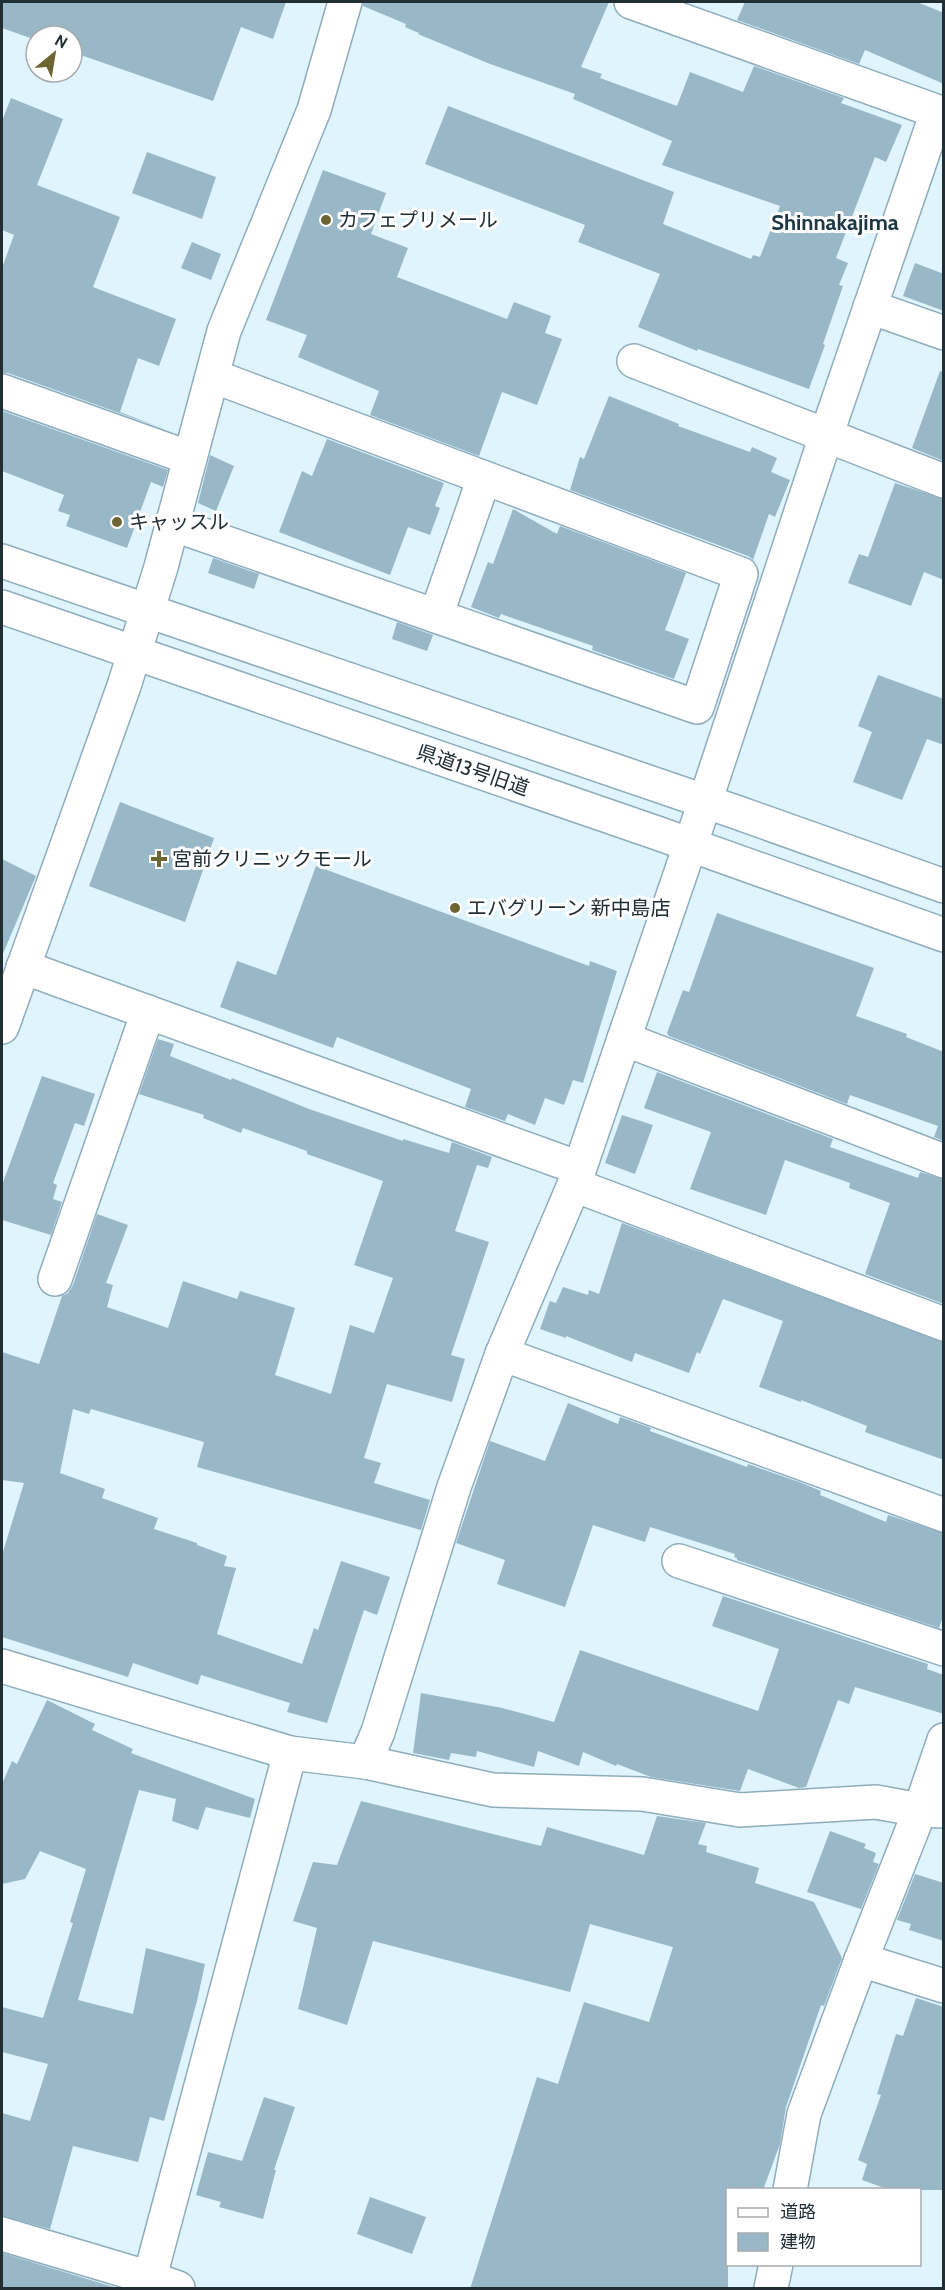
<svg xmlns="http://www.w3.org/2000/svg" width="945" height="2290" viewBox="0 0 945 2290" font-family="Cabin,'Noto Sans JP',sans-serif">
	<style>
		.building { fill: #98b8c7 }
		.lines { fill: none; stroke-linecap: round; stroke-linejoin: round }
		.street-casing { stroke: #8eadbc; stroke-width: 36 }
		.secondary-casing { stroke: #8eadbc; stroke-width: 36 }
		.street { stroke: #fff; stroke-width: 33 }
		.secondary { stroke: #fff; stroke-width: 33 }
		.poi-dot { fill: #6c6431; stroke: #fff; stroke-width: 2 }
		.labels { text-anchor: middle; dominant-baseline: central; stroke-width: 6; stroke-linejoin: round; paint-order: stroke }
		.poi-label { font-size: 20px; fill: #212e34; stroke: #fff; text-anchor: start }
		.street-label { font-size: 20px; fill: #212e34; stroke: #fff }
		.quarter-label { font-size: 22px; font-weight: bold; fill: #1c3844; stroke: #fff }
	</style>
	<rect width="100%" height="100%" fill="#e0f4fd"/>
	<g class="building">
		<polygon points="2,2 286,2 273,39 241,27 213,101 72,52 72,36 36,36 36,40 2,28"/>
		<polygon points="363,2 609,2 581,67 602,74 600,78 677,106 690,72 743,92 754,66 844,98 841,103 902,125 886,162 875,157 836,258 848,263 839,285 843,286 823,344 825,345 809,389 698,349 697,351 638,327 660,274 578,242 585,225 425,164 448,106 674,192 663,224 751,259 753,255 760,257 780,206 662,165 672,141 573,99 575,94 490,64 418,34 419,33 405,27 406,24 363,6"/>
		<polygon points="745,2 917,2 944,13 944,84 865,50 859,64 737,20"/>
		<polygon points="11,98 63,119 37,185 120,217 93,287 176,319 159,366 138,358 120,412 164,429 8,373 2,373 2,268 14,235 2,230 2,121"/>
		<polygon points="147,152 216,177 202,219 132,193"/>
		<polygon points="323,170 386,193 371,234 408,248 397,277 507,319 514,302 551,316 545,333 562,339 537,405 502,392 479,456 370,415 379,391 298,357 307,335 266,320"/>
		<polygon points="192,242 221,254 211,280 181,268"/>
		<polygon points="915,263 944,274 944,311 903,296"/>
		<polygon points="940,371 944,372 944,461 912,448"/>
		<polygon points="609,396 679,424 678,426 750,452 752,447 777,458 771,472 790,480 775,517 769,514 753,560 748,556 570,490 580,457 584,459"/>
		<polygon points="2,411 168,470 163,487 151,482 127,548 66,526 70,515 58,511 64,495 2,471"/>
		<polygon points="327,439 444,483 435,506 440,508 430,535 408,527 390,575 279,532 302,471 312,476"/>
		<polygon points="210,455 234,466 216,511 198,503"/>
		<polygon points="895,483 944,499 944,580 924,572 911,606 848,583 859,554 868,557"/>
		<polygon points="513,509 557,534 560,526 686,573 665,630 689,639 674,679 592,650 593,646 501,614 499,618 471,607 488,562 493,564"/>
		<polygon points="213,558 259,574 254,589 208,573"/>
		<polygon points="397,622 433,635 427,651 392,639"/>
		<polygon points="878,675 944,699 944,745 927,739 902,800 853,782 872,732 858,726"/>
		<polygon points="120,802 214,838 185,922 89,886"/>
		<polygon points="2,859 36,876 2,956"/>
		<polygon points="316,866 589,966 590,961 617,971 583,1083 573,1080 564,1105 545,1098 535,1125 508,1114 505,1121 465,1107 471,1089 337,1037 333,1048 220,1007 237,961 276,975"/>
		<polygon points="717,913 874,968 856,1016 907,1034 906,1037 944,1052 944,1141 934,1137 938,1126 850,1095 847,1104 669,1036 667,1033 683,990 689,992"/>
		<polygon points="158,1039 174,1044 170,1056 231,1080 232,1078 309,1109 403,1141 403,1139 449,1153 452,1142 492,1157 488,1168 477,1165 455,1231 489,1242 451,1355 465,1359 452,1402 387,1384 364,1458 381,1463 374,1483 430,1500 421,1530 197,1467 204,1442 91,1409 89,1414 73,1409 60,1473 105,1489 102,1498 158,1518 154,1529 197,1543 197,1545 227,1556 224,1566 236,1568 217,1634 302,1664 314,1628 318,1630 341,1561 390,1577 377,1615 364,1610 327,1723 287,1712 290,1703 201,1675 198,1685 133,1663 128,1677 2,1637 2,1555 24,1483 2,1480 2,1352 39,1364 62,1296 68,1293 73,1285 97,1214 128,1225 106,1283 113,1285 107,1307 168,1328 183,1281 237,1299 240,1291 295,1308 275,1375 331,1394 350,1325 374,1333 393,1278 354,1265 383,1181 307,1154 307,1151 243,1128 241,1133 203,1118 204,1115 139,1094"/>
		<polygon points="657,1072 833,1139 830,1147 918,1178 920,1172 944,1179 944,1304 865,1274 890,1203 849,1188 850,1183 785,1160 766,1215 690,1189 711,1132 644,1108"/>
		<polygon points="42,1076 95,1094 84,1126 75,1123 53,1183 57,1185 53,1199 62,1202 51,1235 2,1220 2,1185"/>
		<polygon points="622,1115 653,1125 635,1174 605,1163"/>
		<polygon points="622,1223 944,1342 944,1460 865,1432 867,1426 801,1400 801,1402 759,1387 783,1321 723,1299 700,1354 697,1352 689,1373 635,1353 632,1362 566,1336 566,1338 540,1329 550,1301 556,1303 563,1287 588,1295 589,1290 599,1294"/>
		<polygon points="568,1403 618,1424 620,1417 651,1428 650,1431 747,1467 748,1464 802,1483 821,1491 820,1495 886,1522 888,1515 944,1533 944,1614 939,1628 737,1560 737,1558 734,1557 735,1554 650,1527 645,1542 593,1525 565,1607 497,1584 505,1560 456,1543 490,1441 545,1461"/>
		<polygon points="723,1596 928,1664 927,1669 944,1675 944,1714 855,1687 849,1704 838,1700 806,1787 799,1788 748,1769 740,1791 651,1777 617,1764 616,1766 583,1752 579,1766 538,1751 534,1767 477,1751 476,1757 451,1753 449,1760 413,1753 421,1693 502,1708 554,1722 580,1650 758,1711 779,1649 712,1626"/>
		<polygon points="47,1700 95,1724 92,1730 133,1749 131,1753 255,1799 250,1818 206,1807 198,1830 172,1821 176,1799 139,1790 78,2000 133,2014 146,1948 205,1964 197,2001 164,2121 150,2117 138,2162 73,2146 50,2229 2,2216 2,2113 30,2121 48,2064 2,2052 2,2007 43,2018 73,1923 70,1922 86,1869 40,1851 25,1879 2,1884 2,1784 12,1761 17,1764"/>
		<polygon points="361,1801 541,1846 547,1827 644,1855 657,1816 706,1823 698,1844 707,1846 706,1852 759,1868 755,1883 814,1902 842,1958 824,2006 821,2005 786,2107 780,2144 763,2190 728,2190 728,2289 470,2289 537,2077 558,2084 584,2002 649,2022 673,1947 590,1924 570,1992 373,1941 347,2025 298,2009 317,1928 293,1921 313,1862 337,1865"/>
		<polygon points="830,1831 866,1844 864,1848 876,1853 873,1862 879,1864 861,1909 807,1892"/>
		<polygon points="915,1874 944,1883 944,1941 909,1930 911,1924 897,1920"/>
		<polygon points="916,1998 944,2007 944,2190 890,2190 862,2180 867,2164 858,2160 881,2095 877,2094 896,2034 903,2036"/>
		<polygon points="264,2097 295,2107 274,2170 276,2170 263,2219 219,2207 221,2202 196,2195 208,2152 242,2161"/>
		<polygon points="370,2197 426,2217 412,2254 357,2234"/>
		<polygon points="2,2253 120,2289 2,2289"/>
	</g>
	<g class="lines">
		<defs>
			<g id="street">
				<polyline points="631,2 944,114"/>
				<polyline points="870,307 944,333"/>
				<polyline points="634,361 944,481"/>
				<polyline points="2,391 190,458"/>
				<polyline points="172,524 697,707 741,574 213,376"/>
				<polyline points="436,616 484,478"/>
				<polyline points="23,967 579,1168"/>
				<polyline points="2,1027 124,686 161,567 224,331 314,110 345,2"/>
				<polyline points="624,1039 944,1161"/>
				<polyline points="574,1185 944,1324"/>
				<polyline points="55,1279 148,1012"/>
				<polyline points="502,1354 944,1515"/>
				<polyline points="679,1561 944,1649"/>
				<polyline points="2,1666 290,1753 365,1762 493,1790 642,1794 740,1810 876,1802 920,1810 944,1811"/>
				<polyline points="365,1762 378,1732 454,1487 502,1354 574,1185 705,802 826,436 937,112"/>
				<polyline points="861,1960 944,1986"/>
				<polyline points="790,2190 804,2114 861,1960 920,1810 944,1740"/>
				<polyline points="2,2234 150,2278 178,2288"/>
				<polyline points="147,2288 290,1753"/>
				<polyline points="771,2288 776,2264"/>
			</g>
			<g id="secondary">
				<polyline points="2,561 733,811 944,886"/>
				<polyline points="2,607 657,833 944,935"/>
			</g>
		</defs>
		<use href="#street" class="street-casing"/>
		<use href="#secondary" class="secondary-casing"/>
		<use href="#street" class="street"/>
		<use href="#secondary" class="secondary"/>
	</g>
	<g class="poi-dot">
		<circle cx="326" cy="220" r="6"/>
		<circle cx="117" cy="522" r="6"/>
		<path d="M156 850h6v6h6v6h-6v6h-6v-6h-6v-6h6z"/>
		<circle cx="455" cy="908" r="6"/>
	</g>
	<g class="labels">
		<g class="poi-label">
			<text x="338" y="220">カフェプリメール</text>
			<text x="129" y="522">キャッスル</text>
			<text x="172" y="859">宮前クリニックモール</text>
			<text x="467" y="908">エバグリーン 新中島店</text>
		</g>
		<g class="street-label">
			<text transform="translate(473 770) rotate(19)">県道13号旧道</text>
		</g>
		<g class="quarter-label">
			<text x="835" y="222">Shinnakajima</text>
		</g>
	</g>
	<rect width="945" height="2290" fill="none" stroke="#212e34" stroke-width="6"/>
	<rect x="726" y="2188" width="195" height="78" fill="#ffffff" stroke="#a6abae" stroke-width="1.5"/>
	<rect x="738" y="2208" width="30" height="9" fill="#ffffff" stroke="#a6abae" stroke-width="1.5"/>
	<text x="780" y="2218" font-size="18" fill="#212e34">道路</text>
	<rect x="738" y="2233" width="30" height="18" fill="#98b8c7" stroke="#a6abae" stroke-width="1.5"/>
	<text x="780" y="2248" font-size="18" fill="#212e34">建物</text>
	<g transform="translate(54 54) rotate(30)"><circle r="28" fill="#ffffff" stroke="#a6abae" stroke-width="1.5"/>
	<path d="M0-4.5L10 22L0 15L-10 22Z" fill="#6c6431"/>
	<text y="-9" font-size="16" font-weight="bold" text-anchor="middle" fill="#212e34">N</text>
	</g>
</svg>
